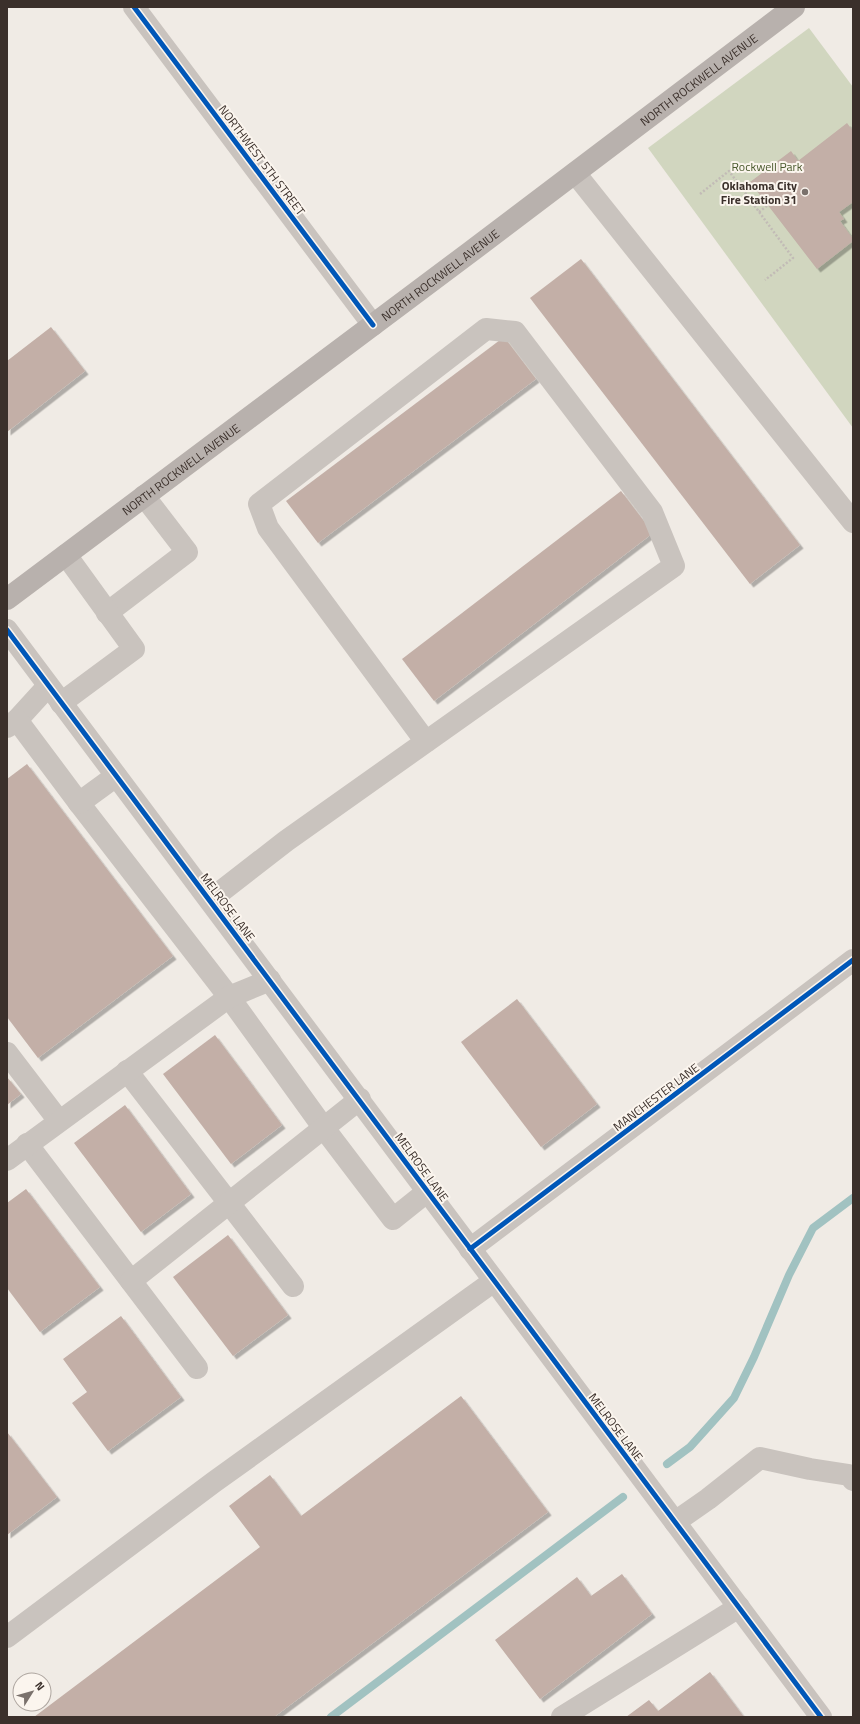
<svg xmlns="http://www.w3.org/2000/svg" width="860" height="1724" viewBox="0 0 860 1724" font-family="'Titillium Web',sans-serif">
	<style>
		.green { fill: #d1d6bf }
		.lines { fill: none; stroke-linecap: round; stroke-linejoin: round }
		.stream { stroke: #a1c2c1; stroke-width: 8 }
		.building { fill: #c3afa7; filter: url(#shadow) }
		.path { stroke: #c2bbb6; stroke-width: 2.5; stroke-dasharray: 2 2; stroke-linecap: butt }
		.minor { stroke: #c9c3be; stroke-width: 22 }
		.major { stroke: #b8b1ad; stroke-width: 22 }
		.cycleway-casing { stroke: #fbf5ee; stroke-width: 8 }
		.cycleway { stroke: #0057b8; stroke-width: 5 }
		.poi-dot { fill: #7a716c; stroke: #fbf5ee; stroke-width: 1.5 }
		.labels { text-anchor: middle; dominant-baseline: central; stroke-width: 4; stroke-linejoin: round; paint-order: stroke }
		.street-label { font-size: 12px; fill: #3b302b; stroke: #fbf5ee }
		.park-label { font-size: 12px; fill: #4a5a2e; stroke: #fbf5ee }
		.poi-label { font-size: 12px; font-weight: bold; fill: #3b302b; stroke: #fbf5ee; text-anchor: end }
	</style>
	<defs>
		<filter id="shadow"><feDropShadow dx="3.5" dy="3.5" stdDeviation="0" flood-color="#0004"/></filter>
	</defs>
	<rect width="100%" height="100%" fill="#f0ebe5"/>
	<polygon class="green" points="809,28 853,87 853,428 648,148"/>
	<g class="lines">
		<g class="stream">
			<polyline points="667,1464 690,1447 734,1398 754,1357 789,1275 813,1228 853,1198"/>
			<polyline points="331,1717 623,1497"/>
		</g>
	</g>
	<g class="building">
		<polygon points="847,123 853,131 853,202 839,212 844,219 840,221 853,239 853,241 817,269 750,182 791,151 798,161"/>
		<polygon points="581,259 800,545 750,584 530,298"/>
		<polygon points="51,327 85,371 7,432 7,361"/>
		<polygon points="504,337 536,379 318,543 286,501"/>
		<polygon points="621,491 653,533 434,701 402,659"/>
		<polygon points="27,764 173,956 38,1058 7,1017 7,779"/>
		<polygon points="517,999 597,1104 541,1147 461,1042"/>
		<polygon points="215,1035 282,1125 231,1164 163,1074"/>
		<polygon points="7,1077 21,1094 7,1105"/>
		<polygon points="125,1105 191,1194 141,1232 74,1143"/>
		<polygon points="26,1189 100,1287 40,1332 7,1288 7,1203"/>
		<polygon points="228,1235 288,1315 233,1356 173,1277"/>
		<polygon points="121,1316 181,1397 108,1451 72,1403 87,1392 63,1359"/>
		<polygon points="461,1396 548,1512 274,1717 34,1717 260,1547 229,1506 270,1475 301,1516"/>
		<polygon points="7,1432 57,1497 7,1535"/>
		<polygon points="622,1574 652,1614 540,1699 495,1640 577,1577 591,1596"/>
		<polygon points="710,1672 744,1717 626,1717 649,1700 658,1711"/>
	</g>
	<g class="lines">
		<g class="path">
			<polyline points="700,194 729,171 793,258 765,280"/>
			<polyline points="759,212 768,205"/>
		</g>
		<g class="minor">
			<polyline points="134,7 373,325"/>
			<polyline points="575,173 853,522"/>
			<polyline points="107,613 187,552 144,496"/>
			<polyline points="7,630 821,1717"/>
			<polyline points="61,703 134,649 66,555"/>
			<polyline points="17,720 48,686"/>
			<polyline points="7,727 17,720 79,803 229,997 323,1127 393,1219 428,1191"/>
			<polyline points="79,803 116,776"/>
			<polyline points="210,900 286,841 674,566 652,512 515,332 486,329 259,504 268,528 426,742"/>
			<polyline points="7,1053 59,1121"/>
			<polyline points="127,1071 293,1286"/>
			<polyline points="27,1144 197,1368"/>
			<polyline points="7,1160 229,997 270,980"/>
			<polyline points="470,1249 853,960"/>
			<polyline points="131,1281 360,1099"/>
			<polyline points="675,1522 708,1499 760,1458 810,1469 849,1475 853,1480"/>
			<polyline points="7,1637 214,1482 494,1281"/>
			<polyline points="562,1717 739,1607"/>
		</g>
		<path class="major" id="s1" d="M7 599 469 253 794 7"/>
		<defs>
			<g id="cycleway">
				<polyline points="134,7 373,325"/>
				<polyline points="7,630 821,1717"/>
				<polyline points="470,1249 853,960"/>
			</g>
		</defs>
		<use href="#cycleway" class="cycleway-casing"/>
		<use href="#cycleway" class="cycleway"/>
	</g>
	<circle class="poi-dot" cx="805" cy="192" r="4"/>
	<g class="labels">
		<g class="street-label">
			<text stroke="none"><textPath href="#s1" startOffset="865">NORTH ROCKWELL AVENUE</textPath></text>
			<text transform="translate(262 160) rotate(53)">NORTHWEST 5TH STREET</text>
			<text stroke="none"><textPath href="#s1" startOffset="541">NORTH ROCKWELL AVENUE</textPath></text>
			<text stroke="none"><textPath href="#s1" startOffset="217">NORTH ROCKWELL AVENUE</textPath></text>
			<text transform="translate(228 907) rotate(53)">MELROSE LANE</text>
			<text transform="translate(656 1097) rotate(-37)">MANCHESTER LANE</text>
			<text transform="translate(422 1167) rotate(54)">MELROSE LANE</text>
			<text transform="translate(616 1427) rotate(53)">MELROSE LANE</text>
		</g>
		<g class="park-label">
			<text x="767" y="166">Rockwell Park</text>
		</g>
		<g class="poi-label">
			<text x="797" y="185">Oklahoma City<tspan x="797" dy="14">Fire Station 31</tspan></text>
		</g>
	</g>
	<rect width="860" height="1724" fill="none" stroke="#3b302b" stroke-width="16"/>
	<g transform="translate(32 1692) rotate(53)"><circle r="19" fill="#fbf5ee" stroke="#aea6a0"/>
	<path d="M0-3L7 15L0 10L-7 15Z" fill="#7a716c"/>
	<text y="-6" font-size="11" font-weight="bold" text-anchor="middle" fill="#3b302b">N</text>
	</g>
</svg>
